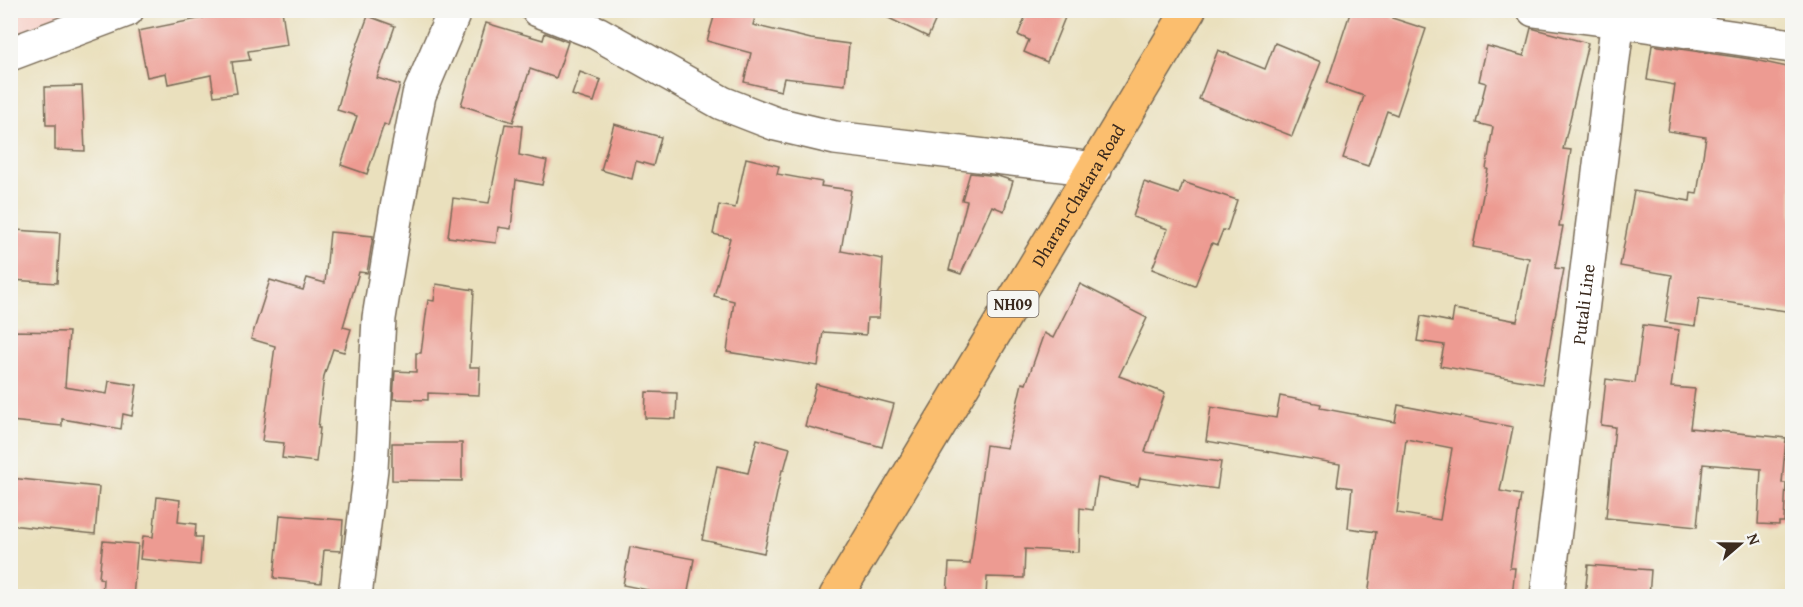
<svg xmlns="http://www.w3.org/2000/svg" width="1803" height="607" viewBox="0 0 1803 607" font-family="'Gentium Book Plus',serif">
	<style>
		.built { fill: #f7d1c9 }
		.building { fill: #ed9b92; fill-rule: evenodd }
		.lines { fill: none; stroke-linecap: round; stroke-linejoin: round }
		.minor-casing { stroke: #786a56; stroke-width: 36 }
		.primary-casing { stroke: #786a56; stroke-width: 36 }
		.minor { stroke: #fff; stroke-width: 33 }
		.primary { stroke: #fbbe6e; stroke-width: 33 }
		.labels { text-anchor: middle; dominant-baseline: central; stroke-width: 6; stroke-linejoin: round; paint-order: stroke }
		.shield { fill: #f6f6f2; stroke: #73675e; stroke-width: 1.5 }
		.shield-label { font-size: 16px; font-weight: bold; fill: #3b2a1e }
		.street-label { font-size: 18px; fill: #3b2a1e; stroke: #f6f6f2 }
	</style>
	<rect width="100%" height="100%" fill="#f6f6f2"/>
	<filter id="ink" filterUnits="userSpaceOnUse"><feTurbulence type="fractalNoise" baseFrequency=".0167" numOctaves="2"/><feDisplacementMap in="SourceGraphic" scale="12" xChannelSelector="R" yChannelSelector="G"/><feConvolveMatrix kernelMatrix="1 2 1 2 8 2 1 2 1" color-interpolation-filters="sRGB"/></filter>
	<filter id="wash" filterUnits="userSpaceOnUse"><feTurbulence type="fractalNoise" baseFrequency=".008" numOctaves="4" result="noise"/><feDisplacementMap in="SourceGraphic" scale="24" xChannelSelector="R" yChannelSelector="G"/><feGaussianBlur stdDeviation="1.35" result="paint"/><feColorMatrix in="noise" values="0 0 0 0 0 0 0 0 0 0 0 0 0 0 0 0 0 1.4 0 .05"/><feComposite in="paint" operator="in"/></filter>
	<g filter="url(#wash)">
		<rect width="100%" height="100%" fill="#eae0bd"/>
		<polygon class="built" points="11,11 127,11 11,54"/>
		<g id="blocks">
			<g class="building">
				<polygon points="216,10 282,10 287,45 248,51 250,60 232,62 237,93 214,96 211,75 168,84 166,73 147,77 138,31 203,18 202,13"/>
				<polygon points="716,10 757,10 753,25 811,39 849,44 845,85 784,78 781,91 744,82 751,53 707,41"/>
				<polygon points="872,10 940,10 928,37"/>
				<polygon points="1028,10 1068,10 1047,62 1024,52 1029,40 1018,35"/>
				<polygon points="1351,10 1394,10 1392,18 1426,29 1397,115 1387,111 1368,166 1343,158 1364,96 1327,83"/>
				<polygon points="368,16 395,26 377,78 400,85 388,126 384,124 367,174 341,165 357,116 337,110 348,70"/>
				<polygon points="486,23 543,40 545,33 568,42 556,78 530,69 513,122 461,105"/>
				<polygon points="1531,28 1588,43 1563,149 1571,150 1559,226 1563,226 1555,268 1564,269 1542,384 1440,366 1444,345 1417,341 1421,316 1452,322 1454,309 1517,321 1529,258 1473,247 1488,169 1486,169 1493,127 1476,123 1486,83 1479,81 1487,46 1524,56"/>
				<polygon points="1275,43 1321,62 1292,136 1199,99 1218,50 1265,69"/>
				<polygon points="1652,45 1750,59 1792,68 1792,312 1699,298 1695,326 1665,322 1672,275 1620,266 1634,191 1690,201 1691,193 1697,194 1706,137 1668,131 1675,85 1647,80"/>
				<polygon points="580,72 601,80 594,102 572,95"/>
				<polygon points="82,86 85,151 55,150 55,125 46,125 45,87"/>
				<polygon points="505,124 522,126 519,155 547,161 542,185 516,180 511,229 498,227 496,243 448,237 453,198 489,203"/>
				<polygon points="614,124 661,137 653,166 636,161 632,179 601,170"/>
				<polygon points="746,158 779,166 777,174 822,182 821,186 851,190 841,251 883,259 879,318 867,318 866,335 823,332 818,366 727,352 734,301 714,296 730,238 713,234 719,205 735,208"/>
				<polygon points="970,173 998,176 1013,181 1004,211 992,206 961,274 949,270 967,201 962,200"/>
				<polygon points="1144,182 1179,194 1183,182 1237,200 1227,231 1223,230 1217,245 1212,243 1195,286 1152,269 1168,229 1133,217"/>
				<polygon points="15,230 60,233 57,283 12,280"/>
				<polygon points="330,232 373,236 367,273 359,272 343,327 351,329 344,352 333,349 324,376 318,428 320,428 316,462 282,458 284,443 262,441 275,346 251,339 270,280 303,290 307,278 325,283"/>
				<polygon points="436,284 474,290 470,367 480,367 479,395 428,393 428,400 393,399 395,371 416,372 416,353 421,353 428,300 434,301"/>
				<polygon points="1080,284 1147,318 1119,376 1165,393 1145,452 1221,462 1217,489 1140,478 1138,486 1098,478 1093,510 1080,508 1079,552 1025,549 1024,578 987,577 986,597 947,597 949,563 970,564 986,445 1007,448 1022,383 1026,384 1044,333 1053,338"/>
				<polygon points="1643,325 1679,330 1671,387 1695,389 1690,428 1786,438 1782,483 1786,483 1784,522 1779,522 1779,525 1758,524 1761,469 1703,464 1697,527 1606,518 1615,427 1601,425 1606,379 1635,383"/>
				<polygon points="10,331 69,332 65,387 107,394 109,381 137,385 132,416 123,414 121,429 62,419 62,426 10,421"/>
				<polygon points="816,384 894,404 882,447 805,426"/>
				<polygon points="646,392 677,393 676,419 645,418"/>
				<path d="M1280 396 1321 404 1320 408 1395 422 1398 405 1513 427 1500 491 1521 495 1510 568H1515L1512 597H1368L1376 532 1348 528 1352 488 1337 486 1340 464 1206 441 1211 407 1276 418ZM1406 439 1452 448 1440 520 1397 513Z"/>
				<polygon points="757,439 790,448 784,470 782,470 764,553 702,540 717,466 748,473"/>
				<polygon points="392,443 462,443 462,481 392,480"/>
				<polygon points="10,478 99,487 95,534 10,525"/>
				<polygon points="157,497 180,500 178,522 196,524 195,537 202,537 200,565 140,559 143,536 153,537"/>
				<polygon points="280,515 343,520 341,551 324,550 321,583 274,578"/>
				<polygon points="103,541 138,544 133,597 102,597 103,579 99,578"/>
				<polygon points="630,547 694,559 687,597 648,597 648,590 623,585"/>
				<polygon points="1588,565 1651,570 1649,597 1585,597"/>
			</g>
		</g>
	</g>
	<g filter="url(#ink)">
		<use href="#blocks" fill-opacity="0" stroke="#786a56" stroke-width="1.5"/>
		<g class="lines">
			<defs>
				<g id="minor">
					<polyline points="538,10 597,33 722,103 776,124 835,138 1095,169"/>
					<polyline points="1534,10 1618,21 1792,46"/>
					<polyline points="10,54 127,10"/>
					<polyline points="355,596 371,469 379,318 396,213 419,95 455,10"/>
					<path id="s1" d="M1547 596 1619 10"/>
				</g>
				<g id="primary">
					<path id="s2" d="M836 596 1189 10"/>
				</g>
			</defs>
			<use href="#minor" class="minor-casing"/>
			<use href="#primary" class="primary-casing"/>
			<use href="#minor" class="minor"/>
			<use href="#primary" class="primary"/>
		</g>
	</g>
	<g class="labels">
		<rect class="shield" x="987.5" y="291" width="51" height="26" rx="4.5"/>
		<g class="shield-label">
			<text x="1013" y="304">NH09</text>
		</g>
		<g class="street-label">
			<text stroke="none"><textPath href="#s2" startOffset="468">Dharan-Chatara Road</textPath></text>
			<text stroke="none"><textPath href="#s1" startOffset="294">Putali Line</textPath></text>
		</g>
	</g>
	<rect width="1803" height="607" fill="none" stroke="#f6f6f2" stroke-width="36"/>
	<g transform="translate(1740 544) rotate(70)" stroke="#f6f6f2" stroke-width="4.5" paint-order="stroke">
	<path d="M0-4.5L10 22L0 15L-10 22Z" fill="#3b2a1e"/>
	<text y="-9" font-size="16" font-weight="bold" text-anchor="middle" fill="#3b2a1e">N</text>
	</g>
</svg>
